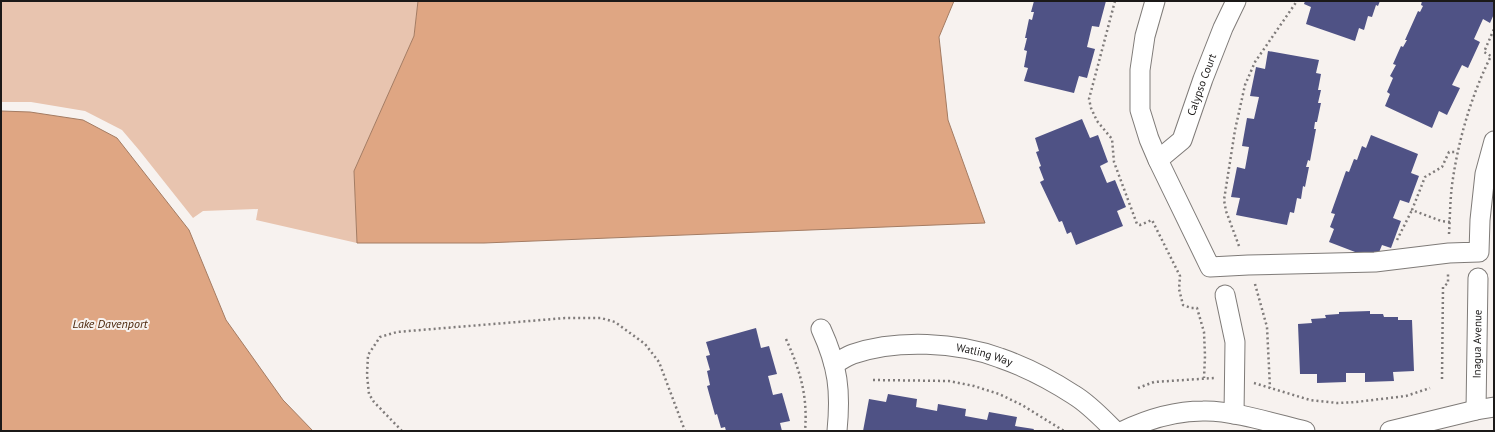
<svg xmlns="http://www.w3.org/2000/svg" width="1495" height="432" viewBox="0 0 1495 432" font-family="'PT Sans',sans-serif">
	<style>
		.green { fill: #e8c4af }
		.water { fill: #dfa683; stroke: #a47c63 }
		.building { fill: #4f5285 }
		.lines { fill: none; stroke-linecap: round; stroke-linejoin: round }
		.street-casing { stroke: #7f7b78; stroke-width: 21 }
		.path { stroke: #7f7b7a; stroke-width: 2.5; stroke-dasharray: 2 3; stroke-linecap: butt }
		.street { stroke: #fff; stroke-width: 19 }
		.labels { text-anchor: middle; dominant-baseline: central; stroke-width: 4; stroke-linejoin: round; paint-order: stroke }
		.street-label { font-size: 11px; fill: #1b1918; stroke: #f7f2ef }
		.water-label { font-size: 12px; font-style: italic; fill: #4c270c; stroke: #f7f2ef }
	</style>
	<rect width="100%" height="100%" fill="#f7f2ef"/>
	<polygon class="green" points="1,1 418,1 414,36 354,171 357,243 256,220 258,209 203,211 193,218 139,150 122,130 85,111 31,102 1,102"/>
	<g class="water">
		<polygon points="418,1 954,1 939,37 948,120 985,223 484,243 357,243 354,171 414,36"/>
		<polygon points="1,111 30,112 83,120 117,138 189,230 226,320 283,400 313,431 1,431"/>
	</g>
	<g class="building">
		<polygon points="1034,1 1106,1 1099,27 1092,26 1087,47 1095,49 1087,78 1079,76 1074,93 1024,81 1028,68 1024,67 1027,51 1024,50 1027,38 1025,38 1029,19 1032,20 1034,12 1031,12"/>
		<polygon points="1305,1 1380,1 1378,6 1376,5 1372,17 1368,16 1364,30 1359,28 1355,41 1306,24 1311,7 1304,4"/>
		<polygon points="1422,1 1494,1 1494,14 1490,23 1483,19 1474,39 1480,42 1468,68 1462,65 1452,85 1460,88 1447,115 1439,111 1432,128 1385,106 1390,94 1387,92 1393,78 1390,76 1396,65 1393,64 1401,46 1403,47 1407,40 1405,40 1418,11 1420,12 1423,6 1421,5"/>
		<polygon points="1268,51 1319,60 1316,73 1321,74 1318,90 1321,90 1318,103 1321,103 1317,122 1315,122 1314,129 1316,129 1310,161 1308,160 1306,167 1309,167 1305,187 1303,186 1301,199 1297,198 1294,213 1290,212 1287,225 1236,215 1240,198 1231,197 1237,167 1245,169 1249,147 1242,146 1247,118 1254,119 1259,97 1250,96 1256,67 1265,69"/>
		<polygon points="1082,119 1090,138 1098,135 1108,162 1100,166 1107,183 1115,180 1126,207 1117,211 1123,226 1076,245 1071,232 1067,234 1062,221 1059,222 1040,182 1044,180 1039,167 1041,166 1036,152 1039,151 1035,138"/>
		<polygon points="1371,135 1418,154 1411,173 1419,176 1409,203 1400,200 1393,218 1401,221 1391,248 1382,245 1376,260 1329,242 1334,229 1330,227 1335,214 1331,213 1346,171 1349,172 1354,159 1357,160 1362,146 1366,148"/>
		<polygon points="1370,311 1370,314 1383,314 1384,317 1398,317 1398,320 1412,320 1414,371 1393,372 1394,381 1365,382 1365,373 1346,373 1346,382 1317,383 1317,374 1300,374 1298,324 1312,323 1311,319 1326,318 1325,315 1339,314 1339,312"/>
		<polygon points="756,328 761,348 769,346 777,374 768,376 773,395 782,393 790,421 780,423 782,431 726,431 725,427 721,428 717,414 715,415 707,386 710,385 707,371 710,370 706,356 710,355 706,342"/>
		<polygon points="888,394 917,399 916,407 937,411 938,404 966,409 965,416 987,420 989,412 1017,417 1015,426 1034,429 1033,431 863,431 869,399 886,402"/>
	</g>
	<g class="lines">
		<defs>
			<g id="street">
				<polyline points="1155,1 1145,36 1140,70 1140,110 1149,139 1158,160 1210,267 1248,265 1375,262 1449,253 1479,252 1480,220 1485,174 1494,141"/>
				<path id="s1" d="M1158 160 1182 140 1203 79 1223 28 1236 1"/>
				<polyline points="1225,295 1235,342 1234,414"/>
				<path d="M821 329C838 366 841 391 837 431"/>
				<path id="s2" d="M834 364C840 361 847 356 853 354 897 339 957 342 1000 358 1026 367 1051 380 1074 395 1089 404 1103 419 1115 431"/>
				<path id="s3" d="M1476 410 1478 278"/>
				<path d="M1123 431C1148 419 1175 411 1203 411 1232 410 1276 424 1305 431"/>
				<polyline points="1390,431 1476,410 1494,407"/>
			</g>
		</defs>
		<use href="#street" class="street-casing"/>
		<g class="path">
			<polyline points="1115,1 1089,99 1091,108 1097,121 1112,139 1114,162 1137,224 1140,225 1152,220 1180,276 1179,289 1183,305 1191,308 1197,308 1204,332 1205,356 1204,378"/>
			<polyline points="1450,222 1441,221 1412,210 1425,177 1442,167 1449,152 1457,152"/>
			<path d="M1449 234C1450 218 1450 201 1452 185 1458 141 1471 96 1491 56L1484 52 1494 29"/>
			<polyline points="1397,240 1412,210"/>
			<polyline points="1239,246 1226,211 1224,200 1235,130 1245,85 1255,62 1297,1"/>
			<polyline points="1255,284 1267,327 1270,388"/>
			<path d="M786 339C800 370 808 396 805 431"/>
			<polyline points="1442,379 1443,287 1448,283 1448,273"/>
			<polyline points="873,380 949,381 974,386 999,394 1022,405 1064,431"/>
			<polyline points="1254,383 1310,400 1337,403 1356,402 1406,396 1430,388"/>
			<polyline points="1138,388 1154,382 1214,378"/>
			<polyline points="402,431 374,402 369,394 367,375 368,355 380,337 397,332 565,318 601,318 615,322 645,344 659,362 685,431"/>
		</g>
		<use href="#street" class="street"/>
	</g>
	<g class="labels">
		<g class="street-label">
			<text stroke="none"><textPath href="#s1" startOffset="90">Calypso Court</textPath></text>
			<text stroke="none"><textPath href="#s3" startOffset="66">Inagua Avenue</textPath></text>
			<text stroke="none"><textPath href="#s2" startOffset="155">Watling Way</textPath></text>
		</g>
		<g class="water-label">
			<text x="110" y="323">Lake Davenport</text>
		</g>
	</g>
	<rect width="1495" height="432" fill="none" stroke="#1b1918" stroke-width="4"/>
</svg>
